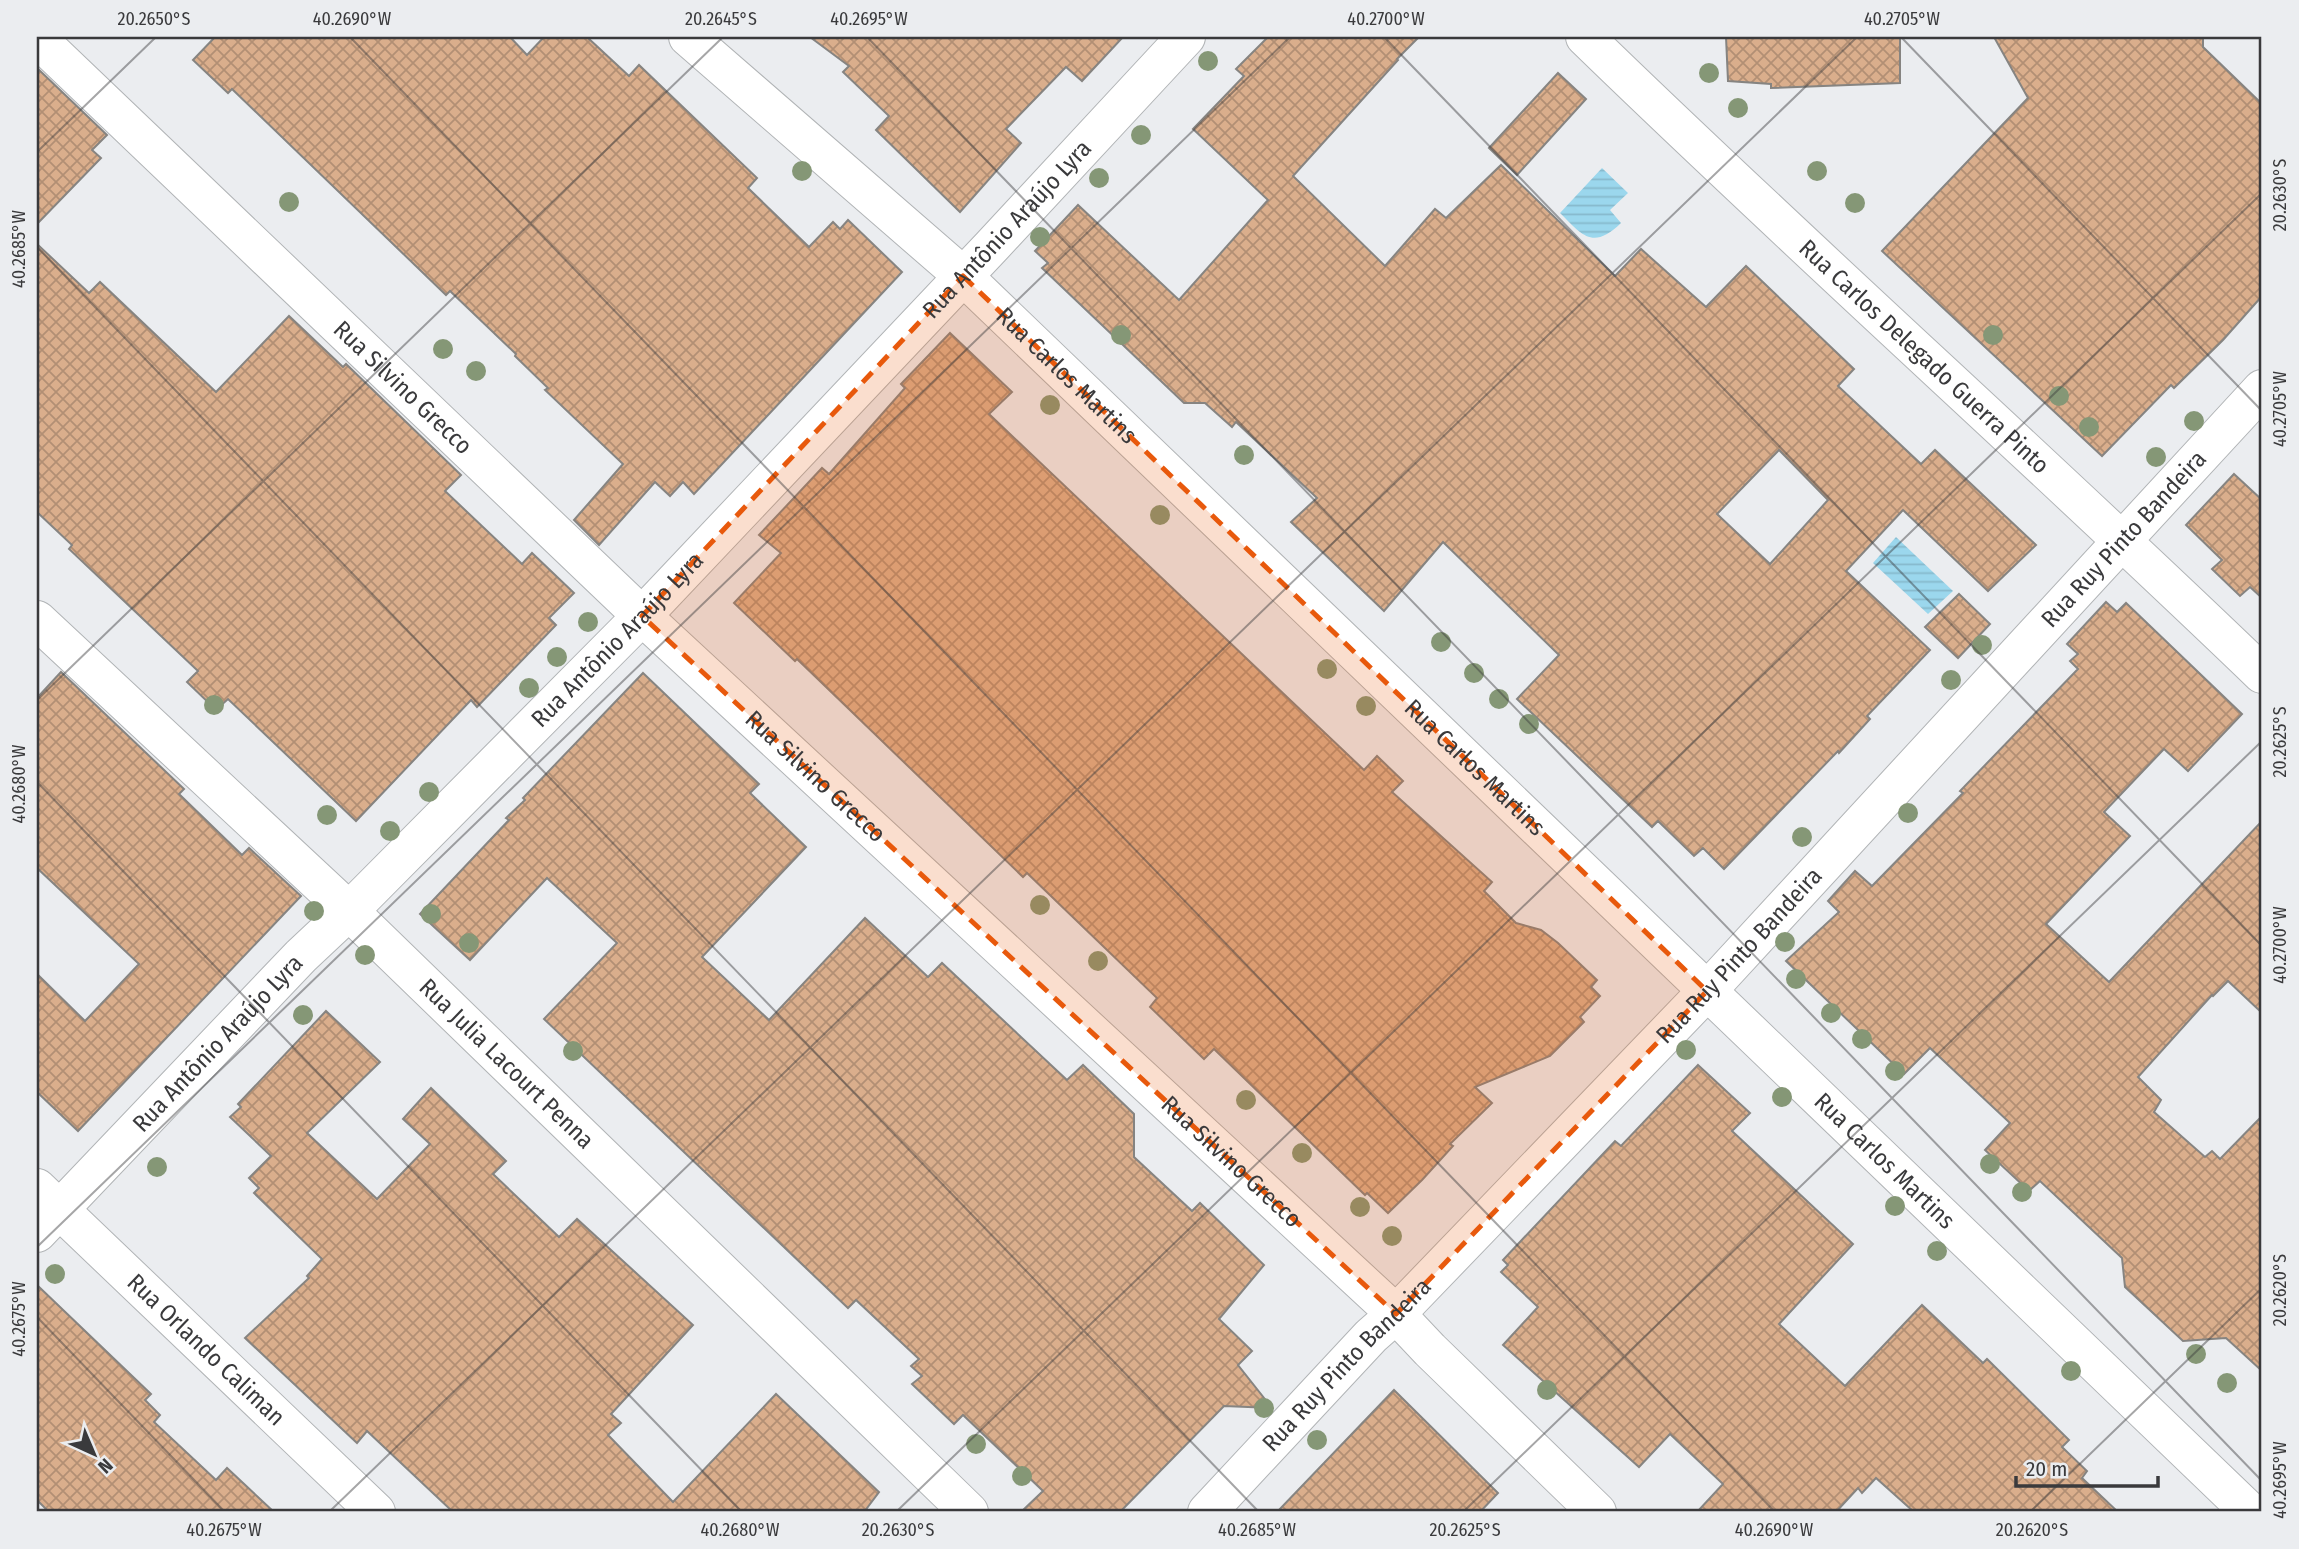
<svg xmlns="http://www.w3.org/2000/svg" width="2299" height="1549" viewBox="0 0 2299 1549" font-family="'Fira Sans Condensed',sans-serif">
	<style>
		.water { fill: url(#water-rules) }
		.building { fill: url(#building-cross-hatch); stroke: #868481; stroke-width: 2; fill-rule: evenodd }
		.lines { fill: none; stroke-linecap: round; stroke-linejoin: round }
		.minor-casing { stroke: #b1b4b6; stroke-width: 40 }
		.minor { stroke: #fff; stroke-width: 38 }
		.tree { fill: #859776 }
		.marked { fill: #e8590c; fill-opacity: 0.2; stroke: #e8590c; stroke-width: 5; stroke-dasharray: 14 9; stroke-linejoin: round }
		.ticks { fill: none; stroke: #3a3a3c; stroke-width: 2; stroke-opacity: 0.45 }
		.labels { text-anchor: middle; dominant-baseline: central; stroke-width: 7; stroke-linejoin: round; paint-order: stroke }
		.street-label { font-size: 24px; fill: #3a3a3c; stroke: #ebedf0 }
		.neatline { fill: none; stroke: #3a3a3c; stroke-width: 2.5 }
		.ticks-label { font-size: 18px; text-anchor: middle; fill: #3a3a3c }
	</style>
	<defs>
		<pattern id="water-rules" width="6" height="5" patternUnits="userSpaceOnUse" patternTransform="scale(1.75)"><rect width="6" height="5" fill="#9bd7ed"/><path d="M0 2.5h6" fill="none" stroke="#86b9cc"/></pattern>
		<pattern id="building-cross-hatch" width="8" height="8" patternUnits="userSpaceOnUse" patternTransform="scale(1.75)"><rect width="8" height="8" fill="#daae8c"/><path d="M0 0l8 8M0 8l8-8" fill="none" stroke="#b28f74"/></pattern>
	</defs>
	<rect width="100%" height="100%" fill="#ebedf0"/>
	<g class="water">
		<path d="M1602 168 1628 193 1610 210 1621 223C1593 250 1583 236 1560 213Z"/>
		<polygon points="1896,537 1953,591 1928,614 1873,563"/>
	</g>
	<g class="building">
		<polygon points="215,37 510,37 527,55 544,37 587,37 629,76 639,65 757,178 748,188 809,247 833,222 840,229 848,220 902,272 694,494 683,482 670,496 655,482 599,545 574,520 623,464 545,390 548,388 515,356 516,354 450,291 446,295 232,89 228,93 193,60"/>
		<polygon points="810,37 1123,37 1082,81 1066,67 1006,129 1021,143 960,212 876,130 889,116 843,72 849,66"/>
		<path d="M1268 37H1419L1397 59 1398 60 1293 176 1385 266 1435 209 1446 218 1501 165 1615 276 1641 249 1706 307 1746 266 1854 369 1838 386 1921 464 1935 450 2036 545 1988 591 1903 510 1846 571 1930 650 1867 716 1870 719 1839 753 1838 751 1724 869 1703 848 1694 856 1658 821 1652 827 1517 699 1559 655 1443 542 1384 611 1291 522 1317 498 1236 422 1232 427 1205 403H1184L1042 268 1048 263 1035 251 1078 205 1179 300 1268 200 1193 129 1244 76 1236 69ZM1779 450 1828 500 1770 564 1717 514Z"/>
		<polygon points="1726,37 1900,37 1900,83 1771,88 1771,84 1728,81"/>
		<polygon points="1994,37 2203,37 2203,47 2262,104 2262,296 2223,340 2174,388 2171,385 2102,456 1882,251 2028,98"/>
		<polygon points="37,68 107,135 92,150 101,158 37,224"/>
		<polygon points="1558,73 1586,99 1517,175 1489,148"/>
		<polygon points="37,244 89,293 100,282 216,392 289,316 343,367 346,364 461,475 445,491 522,564 532,553 574,593 549,618 556,625 477,707 471,700 356,821 228,699 216,710 187,682 198,671 69,549 72,545 37,512"/>
		<polygon points="950,333 1012,392 989,414 1364,770 1377,756 1403,781 1392,792 1492,882 1484,891 1516,923 1541,930 1558,943 1597,980 1591,987 1600,996 1580,1017 1584,1022 1550,1056 1475,1087 1492,1103 1450,1144 1453,1146 1422,1180 1388,1213 1367,1193 1365,1195 1214,1049 1204,1059 1150,1007 1157,998 1027,873 1023,877 797,659 795,661 734,603 781,553 759,535 822,468 829,474 905,388 901,384"/>
		<polygon points="2234,474 2262,500 2262,598 2250,587 2240,596 2212,569 2222,560 2186,525"/>
		<polygon points="1959,594 1990,624 1958,658 1925,627"/>
		<polygon points="2106,602 2117,612 2126,603 2242,714 2188,771 2164,749 2104,812 2130,836 2046,924 2109,982 2262,821 2262,1013 2228,981 2213,996 2212,995 2138,1077 2161,1100 2154,1112 2205,1157 2212,1151 2220,1159 2262,1116 2262,1371 2226,1338 2183,1341 2125,1287 2122,1258 2040,1181 2029,1191 1985,1150 2010,1123 1930,1048 1904,1074 1786,961 1839,912 1828,901 1855,871 1872,886 1963,793 1960,791 2078,669 2070,661 2078,654 2067,644"/>
		<polygon points="61,672 184,789 179,794 242,855 249,848 301,896 78,1131 37,1092 37,974 85,1021 139,964 37,868 37,698"/>
		<polygon points="643,673 759,784 750,793 806,847 702,957 769,1020 865,918 928,977 942,963 1067,1080 1083,1065 1134,1114 1134,1157 1192,1211 1200,1203 1264,1265 1219,1319 1252,1351 1238,1365 1272,1408 1224,1406 1120,1512 1021,1512 1043,1491 963,1415 954,1424 912,1384 922,1376 911,1366 919,1359 856,1300 848,1308 544,1019 617,943 547,878 470,960 420,914 509,820 506,818 525,800 523,798"/>
		<polygon points="326,1011 380,1062 307,1133 377,1199 430,1144 403,1119 431,1088 506,1161 493,1174 559,1237 577,1219 693,1325 611,1414 621,1423 608,1435 673,1502 776,1394 879,1492 864,1512 453,1512 367,1431 357,1443 245,1338 309,1278 307,1276 322,1259 254,1193 259,1188 249,1178 271,1156 230,1117 241,1107 238,1104"/>
		<polygon points="1698,1065 1750,1113 1732,1131 1853,1244 1779,1324 1845,1386 1922,1305 1983,1363 1987,1359 2069,1440 2062,1447 2087,1471 2082,1478 2118,1512 1914,1512 1876,1478 1862,1493 1858,1488 1836,1512 1697,1512 1723,1484 1670,1434 1639,1467 1503,1345 1538,1307 1501,1272 1508,1265 1503,1260 1615,1141 1621,1146"/>
		<polygon points="37,1285 151,1394 145,1400 160,1415 154,1422 216,1480 227,1468 274,1512 49,1512 37,1500"/>
		<polygon points="1394,1390 1498,1493 1480,1512 1277,1512"/>
	</g>
	<g class="lines">
		<defs>
			<g id="minor">
				<path id="s1" d="M688 37 963 276 2250 1512"/>
				<path id="s2" d="M1585 37C1807 253 2039 459 2262 674"/>
				<path id="s3" d="M37 38 642 616 1396 1314 1430 1350 1597 1512"/>
				<path id="s4" d="M37 620 349 911 969 1512"/>
				<path id="s5" d="M37 1188 376 1512"/>
				<path id="s6" d="M37 1233 301 956 349 911 642 616 991 247 1186 37"/>
				<path id="s7" d="M1207 1512 1371 1336 1396 1314 1707 991 2262 389"/>
			</g>
		</defs>
		<use href="#minor" class="minor-casing"/>
		<use href="#minor" class="minor"/>
	</g>
	<g class="tree">
		<circle cx="1208" cy="61" r="10"/>
		<circle cx="1709" cy="73" r="10"/>
		<circle cx="1738" cy="108" r="10"/>
		<circle cx="1141" cy="135" r="10"/>
		<circle cx="802" cy="171" r="10"/>
		<circle cx="1817" cy="171" r="10"/>
		<circle cx="1099" cy="178" r="10"/>
		<circle cx="289" cy="202" r="10"/>
		<circle cx="1855" cy="203" r="10"/>
		<circle cx="1040" cy="237" r="10"/>
		<circle cx="1121" cy="335" r="10"/>
		<circle cx="1993" cy="335" r="10"/>
		<circle cx="443" cy="349" r="10"/>
		<circle cx="476" cy="371" r="10"/>
		<circle cx="2059" cy="396" r="10"/>
		<circle cx="1050" cy="405" r="10"/>
		<circle cx="2194" cy="421" r="10"/>
		<circle cx="2089" cy="427" r="10"/>
		<circle cx="1244" cy="455" r="10"/>
		<circle cx="2156" cy="457" r="10"/>
		<circle cx="1160" cy="515" r="10"/>
		<circle cx="588" cy="622" r="10"/>
		<circle cx="1441" cy="642" r="10"/>
		<circle cx="1982" cy="645" r="10"/>
		<circle cx="557" cy="657" r="10"/>
		<circle cx="1327" cy="669" r="10"/>
		<circle cx="1474" cy="673" r="10"/>
		<circle cx="1951" cy="680" r="10"/>
		<circle cx="529" cy="688" r="10"/>
		<circle cx="1499" cy="699" r="10"/>
		<circle cx="214" cy="705" r="10"/>
		<circle cx="1366" cy="706" r="10"/>
		<circle cx="1529" cy="724" r="10"/>
		<circle cx="429" cy="792" r="10"/>
		<circle cx="1908" cy="813" r="10"/>
		<circle cx="327" cy="815" r="10"/>
		<circle cx="390" cy="831" r="10"/>
		<circle cx="1802" cy="837" r="10"/>
		<circle cx="1040" cy="905" r="10"/>
		<circle cx="314" cy="911" r="10"/>
		<circle cx="431" cy="914" r="10"/>
		<circle cx="1785" cy="942" r="10"/>
		<circle cx="469" cy="943" r="10"/>
		<circle cx="365" cy="955" r="10"/>
		<circle cx="1098" cy="961" r="10"/>
		<circle cx="1796" cy="979" r="10"/>
		<circle cx="1831" cy="1013" r="10"/>
		<circle cx="303" cy="1015" r="10"/>
		<circle cx="1862" cy="1039" r="10"/>
		<circle cx="1686" cy="1050" r="10"/>
		<circle cx="573" cy="1051" r="10"/>
		<circle cx="1895" cy="1071" r="10"/>
		<circle cx="1782" cy="1097" r="10"/>
		<circle cx="1246" cy="1100" r="10"/>
		<circle cx="1302" cy="1153" r="10"/>
		<circle cx="1990" cy="1164" r="10"/>
		<circle cx="157" cy="1167" r="10"/>
		<circle cx="2022" cy="1192" r="10"/>
		<circle cx="1895" cy="1206" r="10"/>
		<circle cx="1360" cy="1207" r="10"/>
		<circle cx="1392" cy="1236" r="10"/>
		<circle cx="1937" cy="1251" r="10"/>
		<circle cx="55" cy="1274" r="10"/>
		<circle cx="2196" cy="1354" r="10"/>
		<circle cx="2071" cy="1371" r="10"/>
		<circle cx="2227" cy="1383" r="10"/>
		<circle cx="1547" cy="1390" r="10"/>
		<circle cx="1264" cy="1408" r="10"/>
		<circle cx="1317" cy="1440" r="10"/>
		<circle cx="976" cy="1444" r="10"/>
		<circle cx="1022" cy="1476" r="10"/>
	</g>
	<path class="marked" d="M963 276 1707 991 1396 1314 642 616Z"/>
	<path class="ticks" d="M350 37 1775 1512M867 37 2262 1481M1384 37 2262 946M1901 37 2262 411M37 152 156 37M37 247 1259 1512M37 700 723 37M37 782 742 1512M37 1247 1290 37M37 1317 225 1512M329 1512 1857 37M896 1512 2262 193M1463 1512 2262 741M2030 1512 2262 1288"/>
	<g class="labels">
		<g class="street-label">
			<text stroke="none"><textPath href="#s6" startOffset="1396">Rua Antônio Araújo Lyra</textPath></text>
			<text stroke="none"><textPath href="#s2" startOffset="466">Rua Carlos Delegado Guerra Pinto</textPath></text>
			<text stroke="none"><textPath href="#s1" startOffset="508">Rua Carlos Martins</textPath></text>
			<text stroke="none"><textPath href="#s3" startOffset="506">Rua Silvino Grecco</textPath></text>
			<text stroke="none"><textPath href="#s7" startOffset="1337">Rua Ruy Pinto Bandeira</textPath></text>
			<text stroke="none"><textPath href="#s6" startOffset="830">Rua Antônio Araújo Lyra</textPath></text>
			<text stroke="none"><textPath href="#s1" startOffset="1074">Rua Carlos Martins</textPath></text>
			<text stroke="none"><textPath href="#s3" startOffset="1073">Rua Silvino Grecco</textPath></text>
			<text stroke="none"><textPath href="#s7" startOffset="770">Rua Ruy Pinto Bandeira</textPath></text>
			<text stroke="none"><textPath href="#s6" startOffset="262">Rua Antônio Araújo Lyra</textPath></text>
			<text stroke="none"><textPath href="#s4" startOffset="646">Rua Julia Lacourt Penna</textPath></text>
			<text stroke="none"><textPath href="#s1" startOffset="1642">Rua Carlos Martins</textPath></text>
			<text stroke="none"><textPath href="#s3" startOffset="1640">Rua Silvino Grecco</textPath></text>
			<text stroke="none"><textPath href="#s5" startOffset="234">Rua Orlando Caliman</textPath></text>
			<text stroke="none"><textPath href="#s7" startOffset="203">Rua Ruy Pinto Bandeira</textPath></text>
		</g>
	</g>
	<rect width="2299" height="1549" fill="none" stroke="#ebedf0" stroke-width="77"/>
	<g transform="translate(94 1454) rotate(136)" stroke="#ebedf0" stroke-width="5" paint-order="stroke">
	<path d="M0-5L12 26L0 18L-12 26Z" fill="#3a3a3c"/>
	<text y="-10" font-size="19" font-weight="bold" text-anchor="middle" fill="#3a3a3c">N</text>
	</g>
	<path d="M2016 1476v10h142v-10" fill="none" stroke="#3a3a3c" stroke-width="3.5"/>
	<text x="2026" y="1476" font-size="21" fill="#3a3a3c" stroke="#ebedf0" stroke-width="5" paint-order="stroke">20 m</text>
	<rect x="38" y="38" width="2222" height="1472" class="neatline"/>
	<g class="ticks-label">
		<text x="154" y="25">20.2650°S</text>
		<text x="352" y="25">40.2690°W</text>
		<text x="721" y="25">20.2645°S</text>
		<text x="869" y="25">40.2695°W</text>
		<text x="1386" y="25">40.2700°W</text>
		<text x="1902" y="25">40.2705°W</text>
		<text transform="translate(2280 195) rotate(-90)" y="6">20.2630°S</text>
		<text transform="translate(19 249) rotate(-90)" y="6">40.2685°W</text>
		<text transform="translate(2280 409) rotate(-90)" y="6">40.2705°W</text>
		<text transform="translate(2280 742) rotate(-90)" y="6">20.2625°S</text>
		<text transform="translate(19 784) rotate(-90)" y="6">40.2680°W</text>
		<text transform="translate(2280 945) rotate(-90)" y="6">40.2700°W</text>
		<text transform="translate(2280 1290) rotate(-90)" y="6">20.2620°S</text>
		<text transform="translate(19 1319) rotate(-90)" y="6">40.2675°W</text>
		<text transform="translate(2280 1480) rotate(-90)" y="6">40.2695°W</text>
		<text x="224" y="1536">40.2675°W</text>
		<text x="740" y="1536">40.2680°W</text>
		<text x="898" y="1536">20.2630°S</text>
		<text x="1257" y="1536">40.2685°W</text>
		<text x="1465" y="1536">20.2625°S</text>
		<text x="1774" y="1536">40.2690°W</text>
		<text x="2032" y="1536">20.2620°S</text>
	</g>
</svg>
